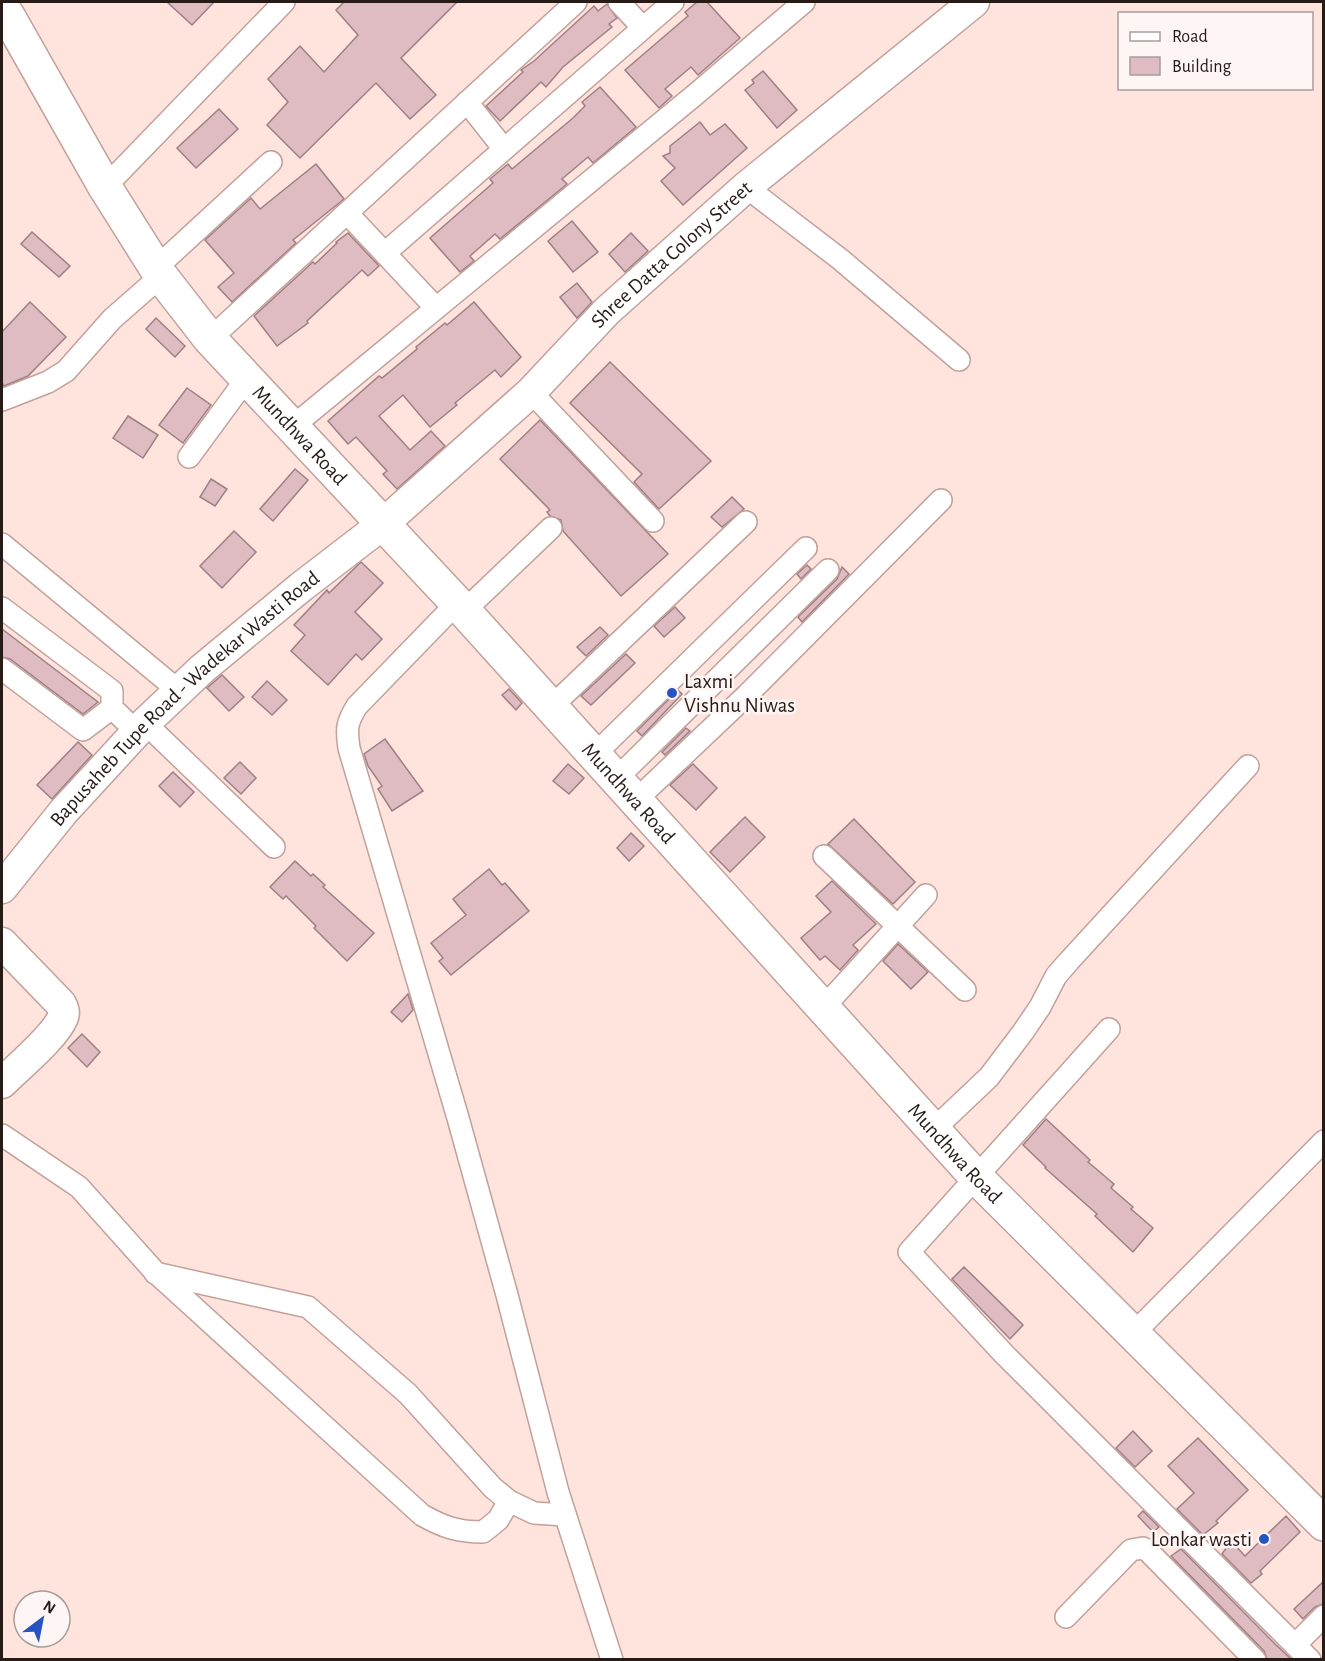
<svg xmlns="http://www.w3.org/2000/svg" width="1325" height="1661" viewBox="0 0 1325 1661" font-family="'Alegreya Sans',sans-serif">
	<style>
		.building { fill: #debcc2; stroke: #9f7f85; stroke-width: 1.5 }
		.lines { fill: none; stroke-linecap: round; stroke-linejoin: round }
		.street-casing { stroke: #c2a19a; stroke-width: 24 }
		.secondary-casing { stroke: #c2a19a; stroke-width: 33 }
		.primary-casing { stroke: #c2a19a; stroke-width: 36 }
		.street { stroke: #fff; stroke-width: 21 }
		.secondary { stroke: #fff; stroke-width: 30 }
		.primary { stroke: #fff; stroke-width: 33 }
		.poi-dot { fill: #2655c3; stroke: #fdf6f4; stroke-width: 2 }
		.labels { text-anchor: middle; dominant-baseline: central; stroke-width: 5; stroke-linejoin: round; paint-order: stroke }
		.street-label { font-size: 21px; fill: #271b18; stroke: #fdf6f4 }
		.poi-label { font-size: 21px; fill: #271b18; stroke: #fdf6f4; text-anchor: start }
	</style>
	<rect width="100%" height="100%" fill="#ffe3dd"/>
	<g class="building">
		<polygon points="167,2 214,2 192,25"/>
		<polygon points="344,2 457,2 401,58 436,95 410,119 376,83 300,158 267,125 288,102 268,79 300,46 324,72 358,35 336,10"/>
		<polygon points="697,2 707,2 740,38 698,75 691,67 665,89 672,96 659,108 625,70 688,16 685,12"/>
		<polygon points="607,4 617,18 609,24 612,27 563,67 546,87 541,82 500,121 486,106 523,72 521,70 534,61 594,6 598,11"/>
		<polygon points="763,71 797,110 777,128 745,90 754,83 752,80"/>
		<polygon points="600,87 636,127 593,163 588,157 562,179 567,184 500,239 495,234 470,256 474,261 460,272 430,238 493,183 490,179 508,164 512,169 573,118 585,106 582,102"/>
		<polygon points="219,109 238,129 196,168 177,148"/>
		<polygon points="700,122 710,135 725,124 747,148 683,205 661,181 675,168 663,156 670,153 670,146"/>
		<polygon points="316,164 344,199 293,240 296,243 232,302 218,287 234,273 205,240 251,198 260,209"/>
		<polygon points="572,221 598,252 573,272 548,241"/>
		<polygon points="32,232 70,266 59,277 21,244"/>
		<polygon points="348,233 379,266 368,276 362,270 307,321 308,323 277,346 254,316 313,262 315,264 337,243 336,242"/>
		<polygon points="631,233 648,251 625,272 609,254"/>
		<polygon points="577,283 592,302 577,318 560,297"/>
		<polygon points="30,302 66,337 28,376 4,386 2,383 2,332"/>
		<polygon points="474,302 521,357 501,377 495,370 455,403 457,405 430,427 403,395 379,416 410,450 431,431 445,446 397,489 383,474 387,471 356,437 348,444 328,421 379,376 382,378 417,349 416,347 445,323 447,325"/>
		<polygon points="156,318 185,346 175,357 146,329"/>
		<polygon points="610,362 711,461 659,509 634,482 642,474 570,403"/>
		<polygon points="187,388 211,405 183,443 159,425"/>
		<polygon points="128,416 158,435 143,458 113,438"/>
		<polygon points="540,420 668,554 621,596 563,531 561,520 550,516 547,512 550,510 500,459"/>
		<polygon points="295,469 308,480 273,521 260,509"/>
		<polygon points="211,479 227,489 215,506 200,497"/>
		<polygon points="732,497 744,509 722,527 711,517"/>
		<polygon points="234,531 256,552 222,588 200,566"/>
		<polygon points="361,562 383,583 355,612 382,639 362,660 356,654 328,685 291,651 305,635 294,625 327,590 329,593"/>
		<polygon points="807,565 811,569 801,579 797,574"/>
		<polygon points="842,567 849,574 802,622 798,617 837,579"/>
		<polygon points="675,607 685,618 664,637 654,626"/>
		<polygon points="600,627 608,635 586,656 577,647"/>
		<polygon points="2,629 98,702 83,714 10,659 2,657"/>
		<polygon points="626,654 635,663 591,705 581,696"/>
		<polygon points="222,675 244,697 229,711 207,688"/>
		<polygon points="267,681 287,700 272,715 252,697"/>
		<polygon points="509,689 522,703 516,710 502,695"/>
		<polygon points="678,690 682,694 642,736 637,731"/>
		<polygon points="686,728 690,731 665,755 662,752"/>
		<polygon points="385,739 423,791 392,811 378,789 382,786 368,766 364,754"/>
		<polygon points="78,742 92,755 52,799 37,785"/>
		<polygon points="240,762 256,778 241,794 224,778"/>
		<polygon points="568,764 584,778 569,794 553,781"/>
		<polygon points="693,764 717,788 696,810 670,785"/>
		<polygon points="173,772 194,792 180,807 159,786"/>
		<polygon points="745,817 765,837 730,872 710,852"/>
		<polygon points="854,819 915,882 893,904 828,844"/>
		<polygon points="631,833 644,846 629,861 617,848"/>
		<polygon points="295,861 311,876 313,874 325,885 323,887 374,933 347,961 314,928 316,926 286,896 283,899 270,887"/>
		<polygon points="489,869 502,885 505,883 529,911 451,975 439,961 443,958 431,943 466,915 453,899"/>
		<polygon points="832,881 876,924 853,945 858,950 840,970 825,956 820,960 801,938 831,912 816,896"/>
		<polygon points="898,944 928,972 911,989 883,961"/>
		<polygon points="408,994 413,1010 402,1022 391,1012"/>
		<polygon points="82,1034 100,1052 87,1067 68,1048"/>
		<polygon points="1046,1119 1090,1160 1088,1162 1114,1184 1111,1188 1133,1207 1131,1209 1153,1228 1133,1252 1095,1216 1097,1214 1045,1168 1046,1167 1023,1145"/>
		<polygon points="964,1267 1023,1325 1010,1339 952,1279"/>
		<polygon points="1133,1431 1152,1451 1135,1467 1116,1448"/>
		<polygon points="1198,1438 1248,1490 1216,1521 1218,1523 1203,1535 1177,1509 1194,1493 1168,1466"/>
		<polygon points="1143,1511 1159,1527 1153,1532 1138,1516"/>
		<polygon points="1286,1516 1300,1532 1260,1571 1262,1574 1251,1583 1222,1554 1231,1541 1245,1556"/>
		<polygon points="1181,1549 1275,1644 1291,1659 1267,1659 1264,1651 1171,1556"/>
		<polygon points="1323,1582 1323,1604 1315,1607 1303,1619 1294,1609"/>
	</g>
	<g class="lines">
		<defs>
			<g id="street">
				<polyline points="619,2 643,28"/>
				<polyline points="467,102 504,149"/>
				<polyline points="105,187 284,2"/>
				<polyline points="746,187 840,259 959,360"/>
				<polyline points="347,213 436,308"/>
				<polyline points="385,253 673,2"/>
				<polyline points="156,268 271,162"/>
				<polyline points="210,339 576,2"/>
				<polyline points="531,392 653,521"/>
				<polyline points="2,400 48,382 66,371 112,319 161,276"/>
				<polyline points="292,427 696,94 804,2"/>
				<polyline points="189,457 247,378"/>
				<polyline points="2,544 179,691"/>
				<path d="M457 603 357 706C347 722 346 728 349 748L458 1118 507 1295 558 1492 612 1660"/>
				<polyline points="2,608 112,691 112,708 137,732"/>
				<polyline points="464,611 551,528"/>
				<polyline points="2,669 83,730 112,708"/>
				<polyline points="551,707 746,522"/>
				<polyline points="145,723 274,847"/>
				<polyline points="594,755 806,548"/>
				<polyline points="616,779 828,570"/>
				<polyline points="635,801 748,694 941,500"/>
				<polyline points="824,856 965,990"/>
				<polyline points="823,1008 926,895"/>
				<polyline points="1109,1029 909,1252 1004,1354 1310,1660"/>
				<polyline points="933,1130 989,1077 1023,1032 1040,1007 1056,976 1069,961 1248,766"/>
				<path d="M2 1135 79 1187 155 1272 422 1515C443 1527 458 1532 483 1532L498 1520 509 1501"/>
				<polyline points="155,1273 308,1307 408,1394 493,1488 509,1501 534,1513 565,1515"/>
				<polyline points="1132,1335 1324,1141"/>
				<polyline points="1066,1617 1131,1550 1143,1548 1149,1552 1255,1660"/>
				<polyline points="1295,1645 1324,1616"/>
			</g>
			<g id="secondary">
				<path id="s1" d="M2 888 64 811 145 723 202 669 301 587 383 524 531 392 607 311 746 187 974 2"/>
				<path d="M2 943 61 1004C63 1008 65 1012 63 1017 55 1037 18 1067 2 1083"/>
			</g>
			<g id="primary">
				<path id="s2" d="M2 7 8 16 105 187 161 276 210 339 457 603 977 1178 1324 1524"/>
			</g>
		</defs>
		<use href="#street" class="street-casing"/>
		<use href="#secondary" class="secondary-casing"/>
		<use href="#primary" class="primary-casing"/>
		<use href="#street" class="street"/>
		<use href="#secondary" class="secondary"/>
		<use href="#primary" class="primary"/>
	</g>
	<g class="poi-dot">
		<circle cx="672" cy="693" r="6"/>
		<circle cx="1264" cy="1539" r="6"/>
	</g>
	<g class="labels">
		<g class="street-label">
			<text stroke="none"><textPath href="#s1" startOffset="924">Shree Datta Colony Street</textPath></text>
			<text stroke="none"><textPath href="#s2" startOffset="524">Mundhwa Road</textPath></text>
			<text stroke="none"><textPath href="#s1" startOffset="264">Bapusaheb Tupe Road - Wadekar Wasti Road</textPath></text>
			<text stroke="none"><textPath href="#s2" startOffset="1010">Mundhwa Road</textPath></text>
			<text stroke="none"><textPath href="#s2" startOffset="1496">Mundhwa Road</textPath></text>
		</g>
		<g class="poi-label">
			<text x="684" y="681">Laxmi<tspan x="684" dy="24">Vishnu Niwas</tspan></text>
			<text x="1252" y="1539" text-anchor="end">Lonkar wasti</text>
		</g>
	</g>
	<rect width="1325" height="1661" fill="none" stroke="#271b18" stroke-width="6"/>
	<rect x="1118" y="12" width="195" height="78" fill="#fdf6f4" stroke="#a79e9c" stroke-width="1.5"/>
	<rect x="1130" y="32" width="30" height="9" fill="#ffffff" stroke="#a79e9c" stroke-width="1.5"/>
	<text x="1172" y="42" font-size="18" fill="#271b18">Road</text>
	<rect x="1130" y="57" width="30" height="18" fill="#debcc2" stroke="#a79e9c" stroke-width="1.5"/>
	<text x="1172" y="72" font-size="18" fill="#271b18">Building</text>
	<g transform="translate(42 1619) rotate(32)"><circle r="28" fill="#fdf6f4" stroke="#a79e9c" stroke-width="1.5"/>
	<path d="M0-4.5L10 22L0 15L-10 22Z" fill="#2655c3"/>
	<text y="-9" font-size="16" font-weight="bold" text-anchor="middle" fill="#271b18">N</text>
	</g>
</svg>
